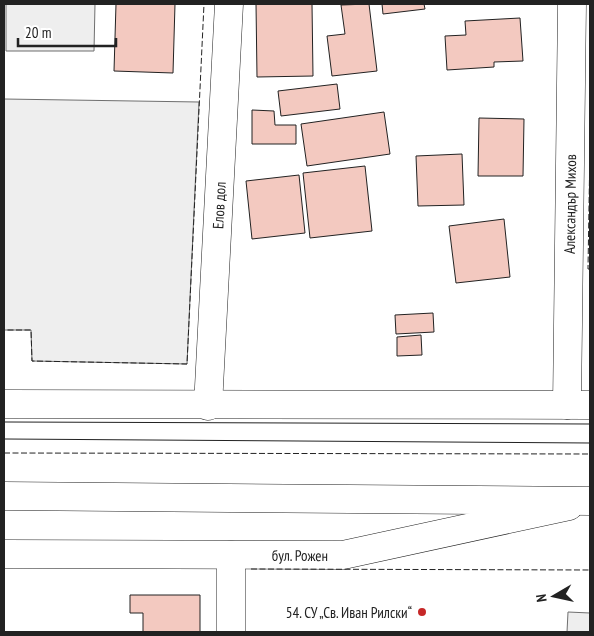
<svg xmlns="http://www.w3.org/2000/svg" width="594" height="636" viewBox="0 0 594 636" font-family="'PT Sans Narrow',sans-serif">
	<style>
		.green { fill: #eee; stroke: #6f6f6f }
		.building { fill: #f3c9c0; stroke: #222 }
		.lines { fill: none; stroke-linecap: round; stroke-linejoin: round }
		.minor-casing { stroke: #222; stroke-width: 29 }
		.primary-casing { stroke: #222; stroke-width: 29 }
		.minor { stroke: #fff; stroke-width: 28 }
		.primary { stroke: #fff; stroke-width: 28 }
		.tram { stroke: #222; stroke-width: 1 }
		.fence { stroke: #222; stroke-width: 1; stroke-dasharray: 6 2.5; stroke-linecap: butt }
		.poi-dot { fill: #c62828; stroke: #fff; stroke-width: 2 }
		.labels { text-anchor: middle; dominant-baseline: central; stroke-width: 4; stroke-linejoin: round; paint-order: stroke }
		.street-label { font-size: 15px; fill: #222; stroke: #fff }
		.poi-label { font-size: 15px; fill: #222; stroke: #fff; text-anchor: end }
	</style>
	<rect width="100%" height="100%" fill="#fff"/>
	<g class="green">
		<polygon points="6,4 95,4 94,51 6,51"/>
		<polygon points="4,99 199,102 187,364 32,361 31,330 4,330"/>
		<polygon points="568,612 590,613 590,632 567,632"/>
	</g>
	<g class="building">
		<polygon points="116,4 175,4 173,73 114,71"/>
		<polygon points="256,4 312,4 313,76 257,77"/>
		<polygon points="369,4 377,71 332,76 327,36 345,34 341,5"/>
		<polygon points="382,4 424,4 425,9 383,14"/>
		<polygon points="520,18 523,61 494,62 494,67 447,70 445,36 466,35 465,21"/>
		<polygon points="337,84 340,109 281,116 278,91"/>
		<polygon points="252,110 274,111 275,125 296,125 296,144 252,144"/>
		<polygon points="384,112 390,154 307,166 301,124"/>
		<polygon points="479,118 524,119 523,176 478,176"/>
		<polygon points="462,154 464,205 418,206 416,156"/>
		<polygon points="365,166 372,231 310,238 303,173"/>
		<polygon points="299,175 305,233 252,239 246,181"/>
		<polygon points="504,219 510,277 456,283 449,226"/>
		<polygon points="433,313 434,332 396,334 395,315"/>
		<polygon points="421,335 422,355 397,356 397,337"/>
		<polygon points="130,595 200,595 200,632 143,632 143,613 130,613"/>
	</g>
	<g class="lines">
		<defs>
			<g id="minor">
				<polyline points="4,404 590,405"/>
				<path id="s1" d="M567 405 572 4"/>
				<path id="s2" d="M208 406 229 4"/>
				<path id="s3" d="M4 554 343 555 569 506"/>
				<polyline points="231,632 231,555"/>
			</g>
			<polyline id="primary" points="4,496 590,501"/>
		</defs>
		<use href="#minor" class="minor-casing"/>
		<use href="#primary" class="primary-casing"/>
		<use href="#minor" class="minor"/>
		<use href="#primary" class="primary"/>
		<g class="tram">
			<polyline points="4,422 590,424"/>
			<polyline points="4,439 590,443"/>
		</g>
		<g class="fence">
			<polyline points="590,146 588,269 590,269"/>
			<polyline points="4,308 4,330 31,330 32,361 187,364 204,4"/>
			<polyline points="4,453 590,454"/>
			<polyline points="251,569 590,570"/>
		</g>
	</g>
	<circle class="poi-dot" cx="422" cy="612" r="5"/>
	<g class="labels">
		<g class="street-label">
			<text stroke="none"><textPath href="#s1" startOffset="201">Александър Михов</textPath></text>
			<text stroke="none"><textPath href="#s2" startOffset="201">Елов дол</textPath></text>
			<text stroke="none"><textPath href="#s3" startOffset="296">бул. Рожен</textPath></text>
		</g>
		<g class="poi-label">
			<text x="412" y="612">54. СУ „Св. Иван Рилски“</text>
		</g>
	</g>
	<rect width="594" height="636" fill="none" stroke="#222222" stroke-width="10"/>
	<g transform="translate(554 596) rotate(261)" stroke="#ffffff" stroke-width="4" paint-order="stroke">
	<path d="M0-4L9 19L0 12L-9 19Z" fill="#222222"/>
	<text y="-8" font-size="14" font-weight="bold" text-anchor="middle" fill="#222222">N</text>
	</g>
	<path d="M18 38v8h98v-8" fill="none" stroke="#222222" stroke-width="2.5"/>
	<text x="25" y="38" font-size="15" fill="#222222" stroke="#ffffff" stroke-width="4" paint-order="stroke">20 m</text>
</svg>
